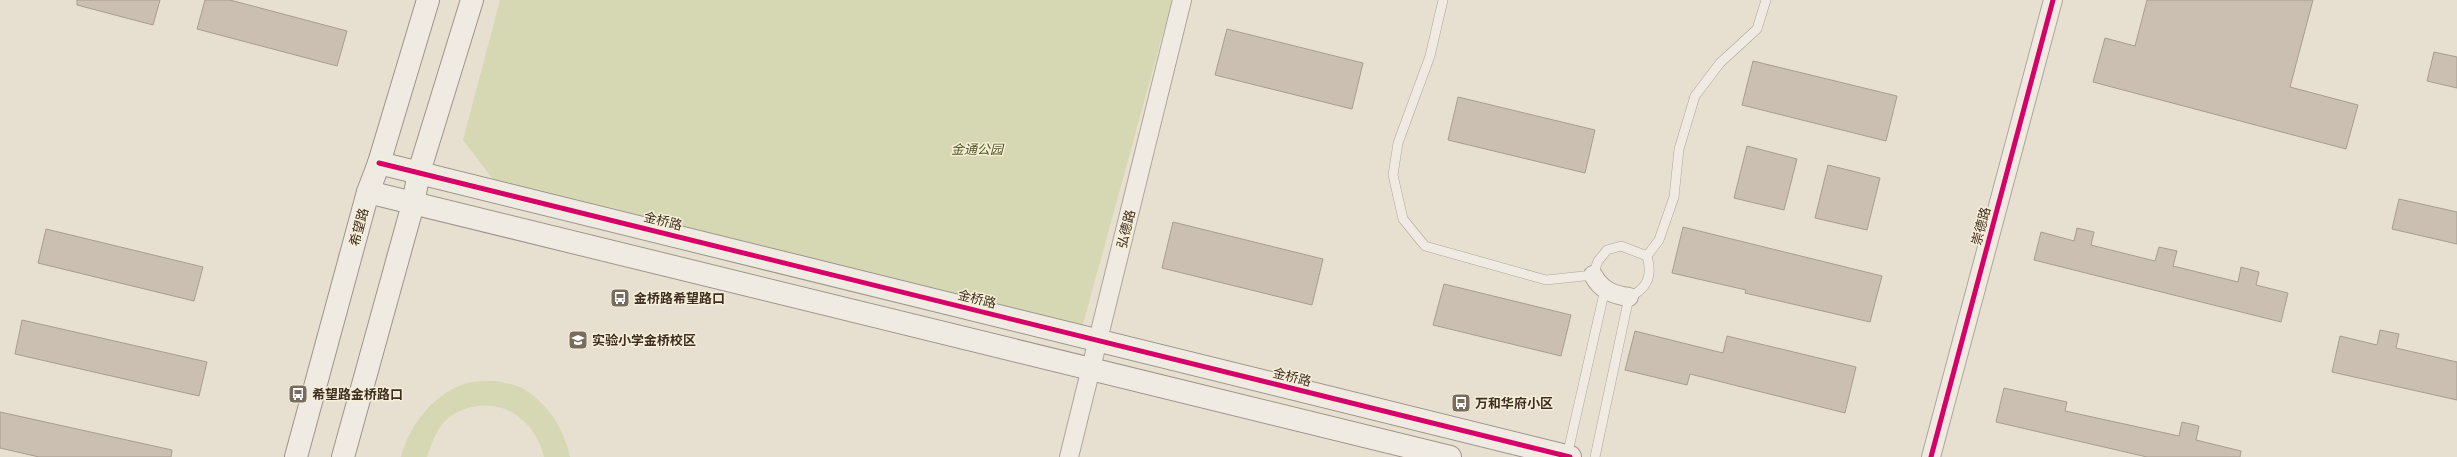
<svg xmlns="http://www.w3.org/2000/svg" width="2457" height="457" viewBox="0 0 2457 457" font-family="'Crimson Pro','Noto Sans SC',serif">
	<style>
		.green { fill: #d6d7b3 }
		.building { fill: #cbbfb2; stroke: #a89c90 }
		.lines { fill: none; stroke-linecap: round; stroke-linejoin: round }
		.lane-casing { stroke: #ada599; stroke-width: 10 }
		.street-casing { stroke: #ada599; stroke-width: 20 }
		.secondary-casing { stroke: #9c958a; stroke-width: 24 }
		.lane { stroke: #efebe3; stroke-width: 9 }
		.street { stroke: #efebe3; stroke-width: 18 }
		.secondary { stroke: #efebe3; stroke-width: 22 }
		.cycleway-casing { stroke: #f7eed8; stroke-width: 8 }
		.cycleway { stroke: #d6006c; stroke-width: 5 }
		.labels { text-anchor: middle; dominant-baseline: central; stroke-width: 3; stroke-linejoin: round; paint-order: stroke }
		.park-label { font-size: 13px; font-style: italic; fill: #4d5a26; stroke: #f7eed8 }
		.street-label { font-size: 13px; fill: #3d2e20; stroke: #f7eed8 }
		.poi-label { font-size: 13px; font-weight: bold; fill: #3d2e20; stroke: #f7eed8; text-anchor: start }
	</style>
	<rect width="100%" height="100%" fill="#e7e0d1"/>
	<g class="green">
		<polygon points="500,0 1172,0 1082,328 498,186 463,140"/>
		<path d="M497 381C505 383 516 385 524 389 549 405 564 429 570 457H544C534 415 494 392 454 414 439 422 432 442 427 457H401C410 423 437 389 472 382 480 381 489 381 497 381Z"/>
	</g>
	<g class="building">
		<polygon points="77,0 160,0 153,25 77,5"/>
		<polygon points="205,0 230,0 347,31 337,66 197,29"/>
		<polygon points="2147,0 2313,0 2290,87 2358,105 2346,149 2093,82 2105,38 2135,46"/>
		<polygon points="1227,29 1363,63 1352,109 1215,75"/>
		<polygon points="2434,52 2457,57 2457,88 2427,81"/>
		<polygon points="1753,61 1897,96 1886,141 1742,105"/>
		<polygon points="1458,97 1595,130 1585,173 1448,140"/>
		<polygon points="1747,146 1797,159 1784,210 1734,198"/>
		<polygon points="1828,165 1880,178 1867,230 1815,218"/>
		<polygon points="2399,199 2457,212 2457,244 2392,229"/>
		<polygon points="1173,222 1323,259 1312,305 1162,268"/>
		<polygon points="1683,227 1882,276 1870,322 1745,293 1746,290 1672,273"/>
		<polygon points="2077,228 2094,232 2091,245 2155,261 2159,247 2177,251 2173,266 2238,282 2241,267 2259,272 2256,285 2288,293 2281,322 2034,260 2041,232 2074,241"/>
		<polygon points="46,229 203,267 194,301 38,263"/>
		<polygon points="1444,284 1571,315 1561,356 1433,325"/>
		<polygon points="22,320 207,362 199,396 15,354"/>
		<polygon points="2380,330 2399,334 2396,348 2457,362 2457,400 2332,372 2340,336 2377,345"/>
		<polygon points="1635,331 1723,353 1727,336 1856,367 1845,413 1690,374 1687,385 1625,370"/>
		<polygon points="2004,388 2067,402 2065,411 2179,436 2182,422 2199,426 2196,440 2241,451 2240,457 2147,457 1996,422"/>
		<polygon points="0,412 172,450 171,457 39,457 0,448"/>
	</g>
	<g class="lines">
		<defs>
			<g id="lane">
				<path d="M1443 0 1430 56 1398 143 1393 175 1403 219 1425 246 1546 280 1593 275 1598 261 1607 250 1621 246 1647 256C1653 276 1647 289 1629 297L1595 457"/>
				<polyline points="1647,256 1659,240 1674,197 1679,149 1695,96 1720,63 1757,29 1766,0"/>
				<polyline points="1567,456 1605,289"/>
			</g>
			<g id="street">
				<path d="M1593 275C1601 290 1613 295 1629 297"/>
				<polyline points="1069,457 1182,0"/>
				<polyline points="1931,457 2053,0"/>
			</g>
			<g id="secondary">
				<polyline points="379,163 1570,457"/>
				<polyline points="368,192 1450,457"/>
				<polyline points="296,457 368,192 379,163 428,0"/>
				<polyline points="343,457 413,204 419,172 472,0"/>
			</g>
		</defs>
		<use href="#lane" class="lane-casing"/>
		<use href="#street" class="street-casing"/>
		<use href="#secondary" class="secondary-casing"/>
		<use href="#lane" class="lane"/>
		<use href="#street" class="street"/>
		<use href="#secondary" class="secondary"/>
		<defs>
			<g id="cycleway">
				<polyline points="379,163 1570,457"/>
				<polyline points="1931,457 2053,0"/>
			</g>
		</defs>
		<use href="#cycleway" class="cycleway-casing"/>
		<use href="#cycleway" class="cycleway"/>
	</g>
	<defs>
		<symbol id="bus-square" viewBox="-11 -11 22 22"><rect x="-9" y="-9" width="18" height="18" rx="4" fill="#786c5e" stroke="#f7eed8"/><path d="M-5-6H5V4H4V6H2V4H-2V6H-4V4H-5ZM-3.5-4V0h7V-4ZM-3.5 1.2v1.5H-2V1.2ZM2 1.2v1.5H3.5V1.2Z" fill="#fff"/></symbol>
		<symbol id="school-square" viewBox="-11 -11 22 22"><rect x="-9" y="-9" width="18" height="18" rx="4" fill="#786c5e" stroke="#f7eed8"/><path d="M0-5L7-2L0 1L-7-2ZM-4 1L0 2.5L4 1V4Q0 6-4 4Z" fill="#fff"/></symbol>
	</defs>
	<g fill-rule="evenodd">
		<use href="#bus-square" x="609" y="287" width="22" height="22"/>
		<use href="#school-square" x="567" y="329" width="22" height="22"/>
		<use href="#bus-square" x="287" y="383" width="22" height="22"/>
		<use href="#bus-square" x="1450" y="392" width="22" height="22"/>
	</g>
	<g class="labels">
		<g class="park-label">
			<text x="977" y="149">金通公园</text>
		</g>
		<g class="street-label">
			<text transform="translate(663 221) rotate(14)">金桥路</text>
			<text transform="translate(1981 226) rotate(-75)">崇德路</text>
			<text transform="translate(359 227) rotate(-75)">希望路</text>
			<text transform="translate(1126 229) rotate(-76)">弘德路</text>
			<text transform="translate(977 299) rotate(14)">金桥路</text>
			<text transform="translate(1292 377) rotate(14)">金桥路</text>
		</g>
		<g class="poi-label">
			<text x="634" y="298">金桥路希望路口</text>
			<text x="592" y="340">实验小学金桥校区</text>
			<text x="312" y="394">希望路金桥路口</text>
			<text x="1475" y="403">万和华府小区</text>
		</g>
	</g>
</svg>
